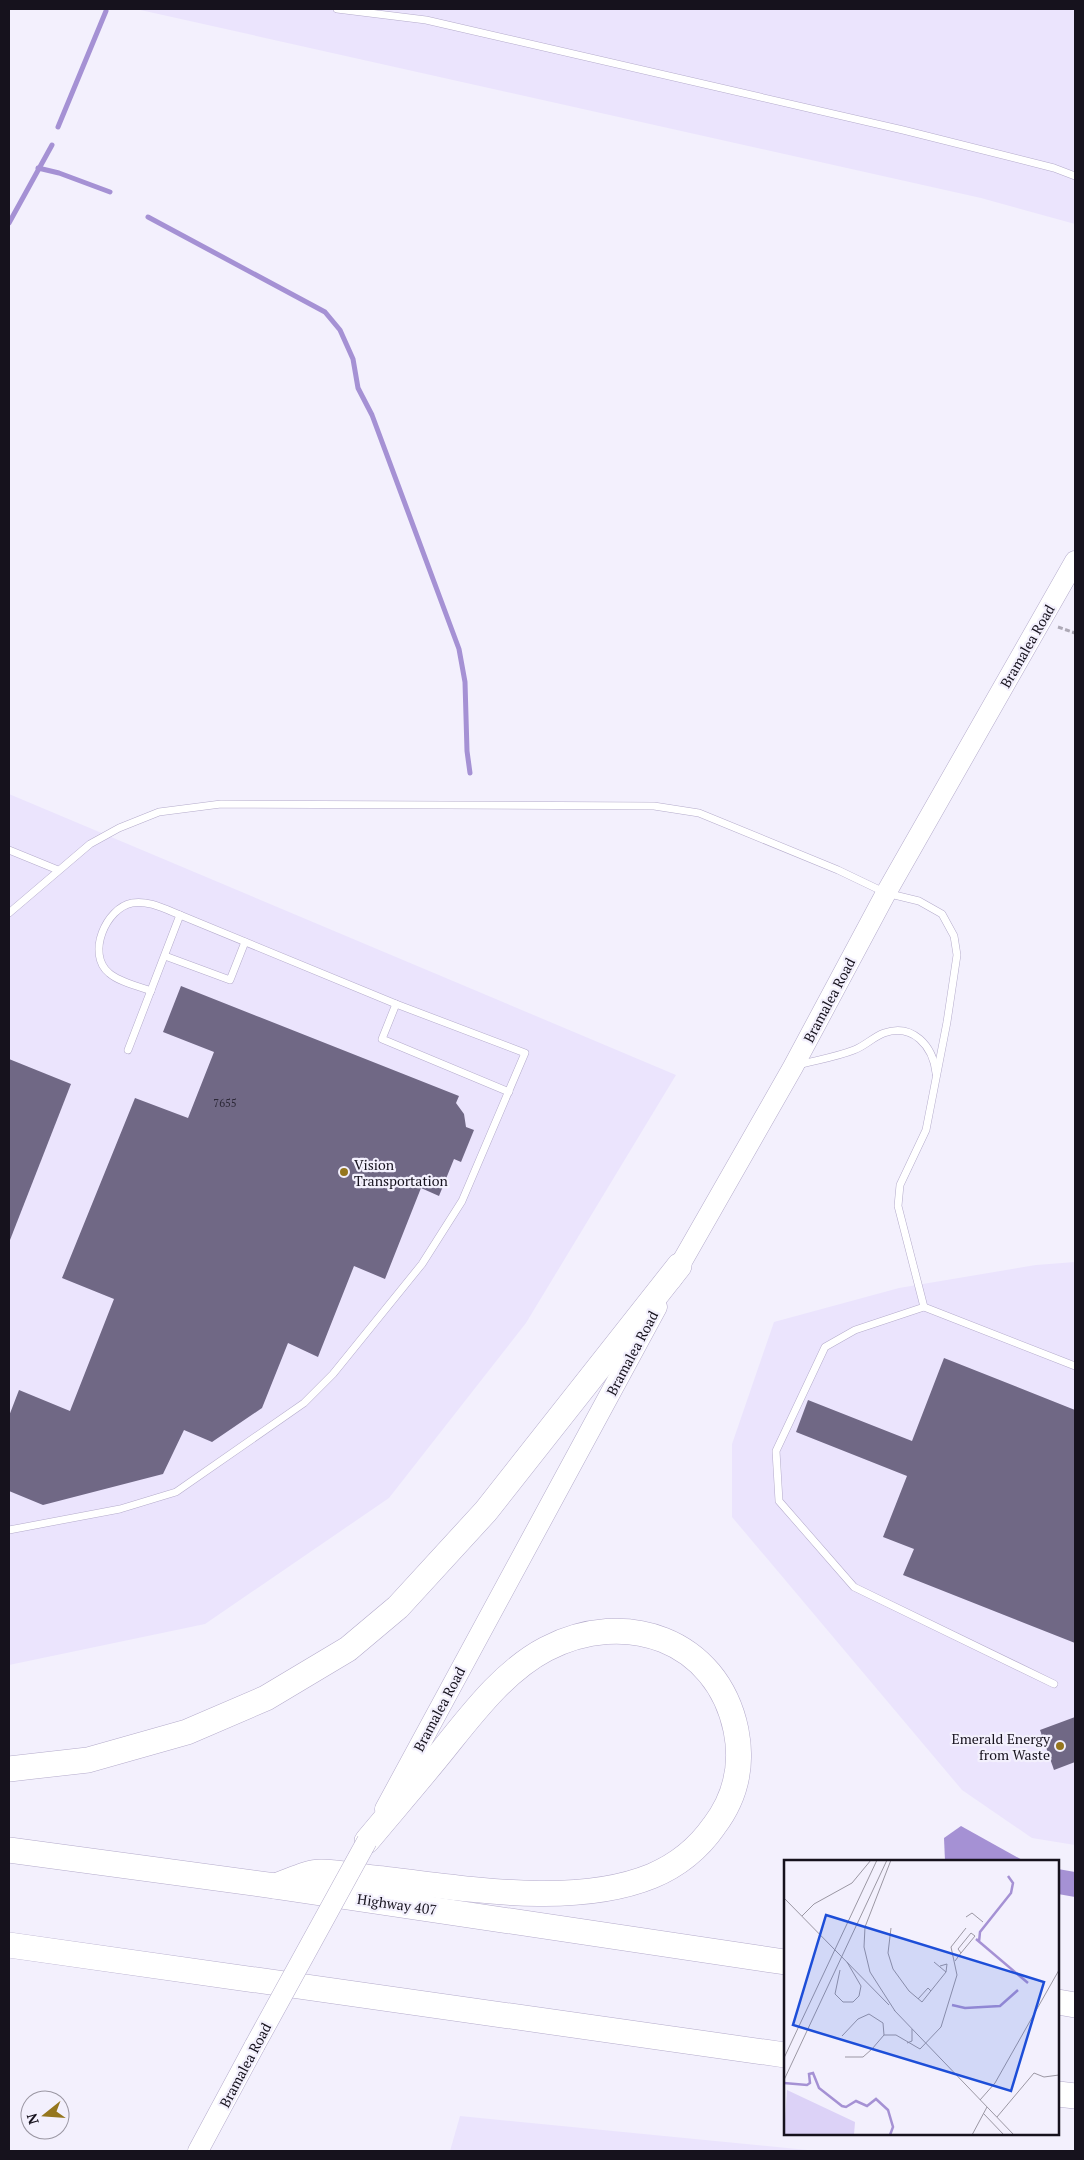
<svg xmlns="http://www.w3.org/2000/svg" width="1084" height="2160" viewBox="0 0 1084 2160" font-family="'PT Serif',serif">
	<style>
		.built { fill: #ebe4fd }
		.water { fill: #a591d4 }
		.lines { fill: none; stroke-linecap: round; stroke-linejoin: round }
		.stream { stroke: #a591d4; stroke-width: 5 }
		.building { fill: #706885 }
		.lane-casing { stroke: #b4abcb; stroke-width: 8 }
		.secondary-casing { stroke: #b4abcb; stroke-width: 21 }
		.highway-casing { stroke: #b4abcb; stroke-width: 26 }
		.path { stroke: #ada9b6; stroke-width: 3; stroke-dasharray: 5 2.5; stroke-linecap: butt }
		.lane { stroke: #fff; stroke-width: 7 }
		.secondary { stroke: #fff; stroke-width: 20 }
		.highway { stroke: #fff; stroke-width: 25 }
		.secondary-bridge-casing { stroke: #b4abcb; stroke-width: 21; stroke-linecap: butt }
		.secondary-bridge { stroke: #fff; stroke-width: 20 }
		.poi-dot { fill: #95761e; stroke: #f3f0fd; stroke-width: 2 }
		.labels { text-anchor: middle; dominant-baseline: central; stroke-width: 4.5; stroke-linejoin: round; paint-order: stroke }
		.number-label { font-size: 11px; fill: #2c2837 }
		.street-label { font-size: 14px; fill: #16121d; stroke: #f3f0fd }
		.poi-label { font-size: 14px; fill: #16121d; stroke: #f3f0fd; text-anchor: start }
		.inset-river { fill: none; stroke: #a591d4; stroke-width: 2.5 }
		.inset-road { fill: none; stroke: #9b97a3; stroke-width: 1 }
		.view { fill: #1d4ed8; fill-opacity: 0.15; stroke: #1d4ed8; stroke-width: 2.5 }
		.inset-edge { fill: none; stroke: #16121d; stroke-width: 2.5 }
	</style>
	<rect width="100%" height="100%" fill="#f3f0fd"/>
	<g class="built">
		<polygon points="136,9 1075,9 1075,224 981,198"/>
		<polygon points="9,794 676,1075 526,1323 389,1498 205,1624 9,1665"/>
		<polygon points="1075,1262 1075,1845 1032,1838 962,1790 732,1517 732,1444 774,1322 899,1288 1036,1265"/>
		<polygon points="460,2116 817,2151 450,2151"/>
	</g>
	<g class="water">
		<polygon points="961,1826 1024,1861 945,1861 944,1838"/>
		<polygon points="1058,1869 1075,1872 1075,1897 1058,1894"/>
	</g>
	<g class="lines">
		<g class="stream">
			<polyline points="58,127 106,11"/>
			<polyline points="38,168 59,173 110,192"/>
			<polyline points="148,217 325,312 340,330 353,359 358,388 372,415 459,649 465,682 467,751 470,773"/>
			<polyline points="9,223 52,145"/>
		</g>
	</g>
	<g class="building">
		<polygon points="181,986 459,1096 456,1103 464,1114 466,1127 474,1130 461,1162 454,1159 439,1196 421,1188 385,1279 354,1266 318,1357 288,1343 262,1408 212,1442 184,1430 163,1474 43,1505 9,1491 9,1416 19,1390 70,1411 114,1299 62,1278 135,1098 188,1118 214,1052 163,1032"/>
		<polygon points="9,1059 71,1084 10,1240 9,1240"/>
		<polygon points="944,1358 1075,1410 1075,1643 903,1575 914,1549 883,1537 907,1476 796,1432 808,1400 912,1441"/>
		<polygon points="1075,1717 1075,1762 1054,1770 1040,1730"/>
	</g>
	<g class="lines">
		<defs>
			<g id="lane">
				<polyline points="337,9 426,20 903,130 1054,168 1075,176"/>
				<polyline points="9,850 58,870"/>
				<polyline points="9,913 90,844 119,828 159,812 221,804 654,806 699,813 838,870 886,893 919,901 942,914 954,936 957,955 947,1022 926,1130 900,1185 898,1206 924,1307"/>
				<polyline points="165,956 230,980 245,942"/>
				<path d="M151 991C138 986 119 982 109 973 86 954 106 908 132 903 148 900 165 909 180 915"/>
				<polyline points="396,1004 382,1039 509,1092"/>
				<path d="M798 1065C817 1060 836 1057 854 1050 865 1046 873 1037 884 1033 913 1023 933 1046 936 1073"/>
				<polyline points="9,1530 120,1509 176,1492 304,1403 333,1374 422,1264 462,1201 525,1053 396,1004 180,915 128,1050"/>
				<polyline points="1054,1684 854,1587 779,1501 776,1451 825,1347 855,1330 924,1307 1075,1366"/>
			</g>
			<g id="secondary">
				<polyline points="672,1279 793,1067 886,893 1075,561"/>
				<polyline points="385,1809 657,1307"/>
				<polyline points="198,2151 255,2045"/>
			</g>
			<g id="highway">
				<polyline points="9,1769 88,1760 187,1732 266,1698 348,1649 398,1607 486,1511 679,1266"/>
				<polyline points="9,1850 275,1886 785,1962"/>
				<path d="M275 1886C289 1882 306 1872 321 1872 338 1872 357 1876 374 1878 460 1887 571 1909 652 1876 678 1865 698 1849 714 1826 736 1797 743 1765 736 1730 717 1639 625 1608 546 1649 504 1671 472 1714 443 1750 418 1781 392 1811 367 1841"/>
				<polyline points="9,1945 785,2055"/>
				<polyline points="1058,2002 1075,2005"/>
				<polyline points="1058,2094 1075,2096"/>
			</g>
		</defs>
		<use href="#lane" class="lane-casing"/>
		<use href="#secondary" class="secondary-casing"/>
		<use href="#highway" class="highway-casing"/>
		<polyline class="path" points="1058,627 1075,633"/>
		<use href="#lane" class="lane"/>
		<use href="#secondary" class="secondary"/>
		<use href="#highway" class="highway"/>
		<defs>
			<polyline id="secondary-bridge" points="255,2045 367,1841"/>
		</defs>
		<use href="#secondary-bridge" class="secondary-bridge-casing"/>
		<use href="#secondary-bridge" class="secondary-bridge"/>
	</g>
	<g class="poi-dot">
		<circle cx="344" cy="1172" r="5"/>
		<circle cx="1060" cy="1746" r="5"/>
	</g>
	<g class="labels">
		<g class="number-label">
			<text x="225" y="1103">7655</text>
		</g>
		<g class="street-label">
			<text transform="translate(1027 646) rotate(-60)">Bramalea Road</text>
			<text transform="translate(829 1000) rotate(-62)">Bramalea Road</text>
			<text transform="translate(632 1353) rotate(-62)">Bramalea Road</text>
			<text transform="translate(439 1709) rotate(-62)">Bramalea Road</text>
			<text transform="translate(397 1904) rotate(8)">Highway 407</text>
			<text transform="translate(245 2065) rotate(-62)">Bramalea Road</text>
		</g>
		<g class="poi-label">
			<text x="354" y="1164">Vision<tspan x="354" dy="16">Transportation</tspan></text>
			<text x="1050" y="1738" text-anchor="end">Emerald Energy<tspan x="1050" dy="16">from Waste</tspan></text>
		</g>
	</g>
	<g transform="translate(784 1860)">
		<rect width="275" height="275" fill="#f3f0fd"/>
		<path d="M3 230 71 262 70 275H0Z" fill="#dcd2f7"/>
		<path class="inset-river" d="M192 79 244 123M195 82 196 72 227 33 229 23 224 16M168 145 181 148 216 146 234 130M0 223 23 225 26 223 25 214 29 213 35 228 58 246 62 247 72 241 83 246 92 239 104 250 109 267 106 275"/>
		<path class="inset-road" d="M107 0 81 67 80 87 86 112 111 151M0 38 105 145M18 56 30 44 68 23 87 0M182 57 188 53 199 62M107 68 104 93 109 109 125 131 138 142 162 112 150 102M171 101 177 93 191 76 187 73 174 89 177 93M156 106 163 104 162 112M56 110 51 134 59 142H69L75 136 77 126 63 102M134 139 144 128 147 131M110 150 230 275M100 175H112L136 189 157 167 173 115 167 87 182 68M58 176 74 159 85 154 99 163 100 175 88 189 79 197H61M123 183 128 181V169M0 198 93 0M0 220 103 0M196 240 211 223 275 110M199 253 220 275M213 257 250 213 260 217 275 215M188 275 203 247"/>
		<path class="view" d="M42 55 260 122 227 231 9 165Z"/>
		<rect width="275" height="275" class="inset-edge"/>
	</g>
	<rect width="1084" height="2160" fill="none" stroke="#16121d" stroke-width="20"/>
	<g transform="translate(45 2115) rotate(253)"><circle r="24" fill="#f3f0fd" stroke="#9b97a3"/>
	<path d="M0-4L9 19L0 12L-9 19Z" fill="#95761e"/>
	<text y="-8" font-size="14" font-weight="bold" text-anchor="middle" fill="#16121d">N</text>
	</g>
</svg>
